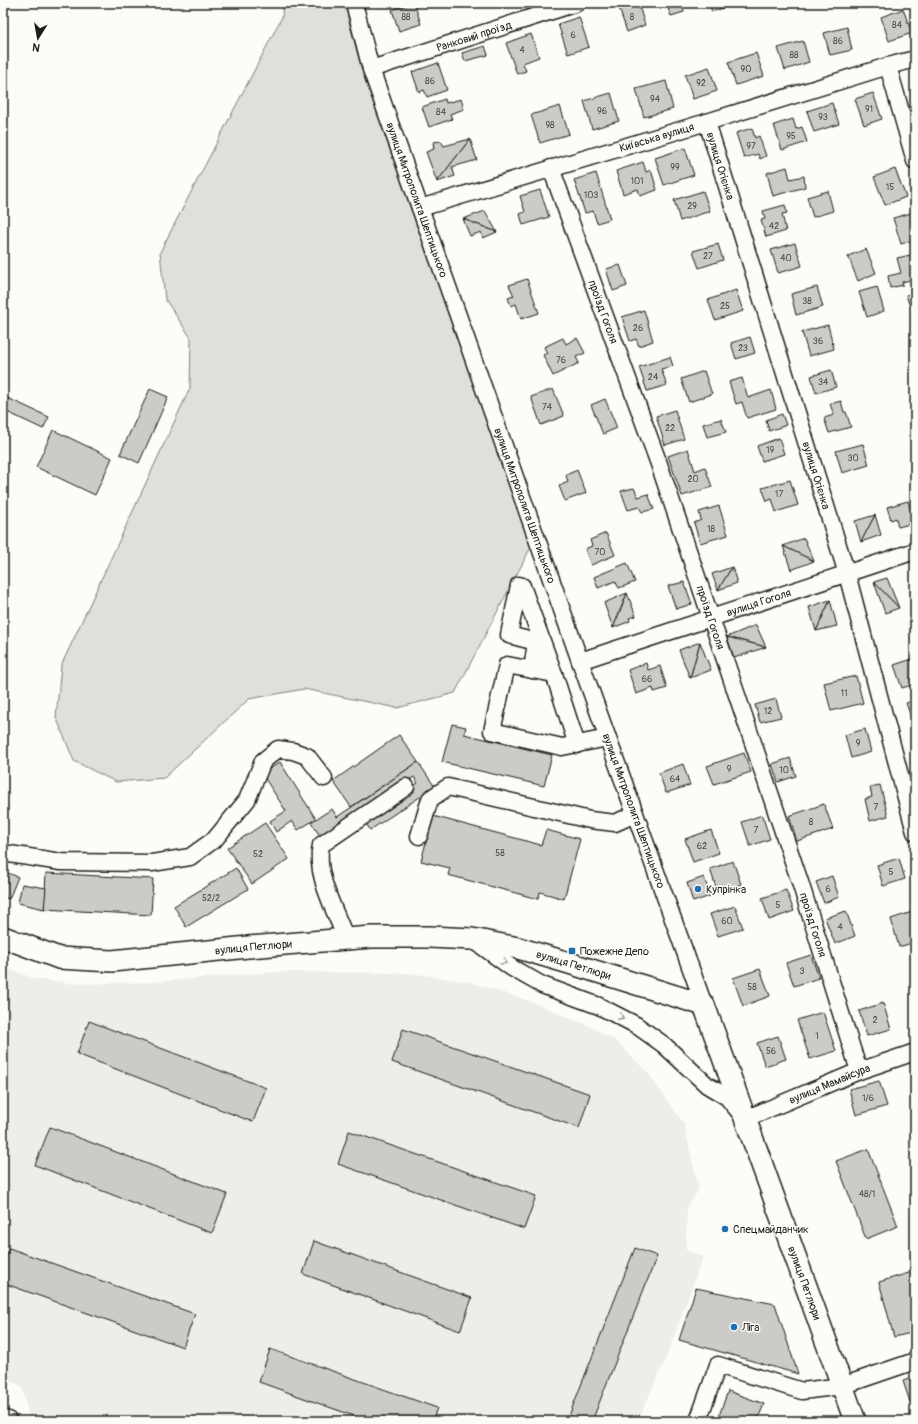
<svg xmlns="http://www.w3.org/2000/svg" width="918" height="1424" viewBox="0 0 918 1424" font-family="Pangolin,sans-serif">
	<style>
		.built { fill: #eeede9 }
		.green { fill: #e0dfdb; stroke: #7e7e7c }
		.building { fill: #cccbc8; stroke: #1c1c1c }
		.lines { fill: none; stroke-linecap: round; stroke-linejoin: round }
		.minor-casing { stroke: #1c1c1c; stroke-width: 19 }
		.major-casing { stroke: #1c1c1c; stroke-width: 24 }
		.minor { stroke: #fdfcf7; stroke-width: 16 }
		.major { stroke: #fdfcf7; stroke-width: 21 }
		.oneway { stroke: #989794 }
		.poi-dot { fill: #1f6fb2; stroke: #fdfcf7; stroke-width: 1.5 }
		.labels { text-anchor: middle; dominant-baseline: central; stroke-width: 3; stroke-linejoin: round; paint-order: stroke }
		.number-label { font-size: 9px; fill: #484847 }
		.street-label { font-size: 11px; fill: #1c1c1c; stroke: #fdfcf7 }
		.poi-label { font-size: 11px; fill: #1c1c1c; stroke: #fdfcf7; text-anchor: start }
	</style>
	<rect width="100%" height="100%" fill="#fdfcf7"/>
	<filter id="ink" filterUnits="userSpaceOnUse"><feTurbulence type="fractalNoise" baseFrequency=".025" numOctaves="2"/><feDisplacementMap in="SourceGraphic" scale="8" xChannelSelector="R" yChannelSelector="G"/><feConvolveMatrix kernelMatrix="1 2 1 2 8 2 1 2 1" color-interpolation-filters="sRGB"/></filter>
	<g filter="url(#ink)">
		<polygon class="built" points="3,967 36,979 76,984 154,982 275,972 410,973 469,982 532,1002 589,1026 616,1041 648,1073 684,1124 699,1189 687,1208 686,1250 703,1257 667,1356 638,1421 30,1421 22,1386 3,1378"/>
		<polygon class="green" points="283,3 344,3 362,71 531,547 455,693 397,708 304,689 249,699 164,778 116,782 74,761 56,717 61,666 190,388 191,338 165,299 160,252 282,17"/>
		<g class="building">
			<polygon points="412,3 414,3 421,24 399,31 392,10"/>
			<polygon points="635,3 638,3 645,25 627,32 619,8"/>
			<polygon points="666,3 681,3 684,12 671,16"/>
			<polygon points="709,3 728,3 722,5 723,8 712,12"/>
			<polygon points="903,9 912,33 889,41 881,17"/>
			<polygon points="579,17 589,47 568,54 558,24"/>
			<polygon points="847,27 852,50 830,55 824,33"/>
			<polygon points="531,34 539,57 523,63 526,71 517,74 506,43"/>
			<polygon points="803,41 809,62 785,70 778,48"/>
			<polygon points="485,46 488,55 465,61 462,53"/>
			<polygon points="756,53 764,76 736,85 728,62"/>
			<polygon points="438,63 447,90 427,97 424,90 419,92 412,72"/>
			<polygon points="709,67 717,91 693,99 685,75"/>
			<polygon points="666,81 673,109 644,117 636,89"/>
			<polygon points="611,93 619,121 592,129 584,101"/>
			<polygon points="873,93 882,119 864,125 855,99"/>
			<polygon points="445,99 446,103 461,99 464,109 450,114 452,119 429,127 422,107"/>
			<polygon points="832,103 839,124 814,132 807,111"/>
			<polygon points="560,106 569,134 540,143 531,115"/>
			<polygon points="793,119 796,129 802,127 807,142 782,150 774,125"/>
			<polygon points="752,128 755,138 759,136 766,156 760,159 758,154 744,158 736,133"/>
			<polygon points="470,139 437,182 426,152 434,149 433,142 441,141 444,146"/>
			<polygon points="470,139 477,160 452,167 455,176 437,182"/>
			<polygon points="685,148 694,175 664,185 655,158"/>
			<polygon points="643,162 646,172 651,170 657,190 640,196 638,189 623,194 616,171"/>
			<polygon points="787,167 790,179 804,176 805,187 773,196 767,173"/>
			<polygon points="895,169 906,197 885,205 874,177"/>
			<polygon points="596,173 610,219 597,223 593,211 585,213 574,180"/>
			<polygon points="540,190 549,217 523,225 520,214 525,212 520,196"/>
			<polygon points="703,191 710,211 680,221 674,200"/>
			<polygon points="828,191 833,211 813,217 807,197"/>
			<polygon points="785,205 787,213 782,214 786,231 766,237 761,220 765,219 763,211"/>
			<polygon points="485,211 497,232 463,219"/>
			<polygon points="911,213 915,228 915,240 901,244 893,218"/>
			<polygon points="463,219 497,232 483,238 481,232 470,236"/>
			<polygon points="795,243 802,266 778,273 771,250"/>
			<polygon points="718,244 723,260 699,268 693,251"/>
			<polygon points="866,249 876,273 858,281 848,256"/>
			<polygon points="915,254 915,279 902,282 903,285 890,288 888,276 901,273 897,258"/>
			<polygon points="620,265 627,286 613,291 606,269"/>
			<polygon points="527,279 539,313 521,319 516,304 511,306 508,298 514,296 509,285"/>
			<polygon points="817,287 823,307 796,315 791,294"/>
			<polygon points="877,287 884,311 867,317 859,292"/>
			<polygon points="736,290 743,311 715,320 708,300"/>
			<polygon points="915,293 915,307 914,303 909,304 906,295"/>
			<polygon points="644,310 653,341 639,346 636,339 630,341 622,317"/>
			<polygon points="828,325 834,349 809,356 802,332"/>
			<polygon points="750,337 755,353 736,359 731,343"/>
			<polygon points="563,338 566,344 577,338 585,353 576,357 579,363 553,376 543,355 547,353 544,347"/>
			<polygon points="670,357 673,366 661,369 667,385 647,391 639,367"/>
			<polygon points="831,370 836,387 816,393 811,376"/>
			<polygon points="704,371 712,394 689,402 681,379"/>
			<polygon points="742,378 748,398 771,390 776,409 747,418 742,402 736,404 729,382"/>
			<polygon points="150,389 168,397 139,463 120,454"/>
			<polygon points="553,389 564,416 541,425 531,397"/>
			<polygon points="3,396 49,417 43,429 7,412 3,420"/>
			<polygon points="605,399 617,428 603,434 591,405"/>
			<polygon points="841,401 844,412 846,412 851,427 829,433 824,418 834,415 830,404"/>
			<polygon points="675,410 684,439 665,445 656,416"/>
			<polygon points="782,414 786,425 769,431 766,420"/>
			<polygon points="721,419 726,432 707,437 703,424"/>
			<polygon points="53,430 112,458 95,495 36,467"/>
			<polygon points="779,438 784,454 762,461 757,446"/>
			<polygon points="863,444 869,465 842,473 836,451"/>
			<polygon points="688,449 695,471 705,467 712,487 682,496 668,456"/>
			<polygon points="577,470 586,493 565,501 559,486 568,482 566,475"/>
			<polygon points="790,480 798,505 776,512 772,499 767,501 762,488"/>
			<polygon points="634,488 638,497 648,494 654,509 642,512 639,507 628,510 621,491"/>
			<polygon points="908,501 914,523 898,527 896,518 891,520 887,507"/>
			<polygon points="719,506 728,535 700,543 694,523 701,520 699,512"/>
			<polygon points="875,515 861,542 855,521"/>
			<polygon points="875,515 881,535 861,542"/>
			<polygon points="606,533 615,555 591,565 585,549 592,546 590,540"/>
			<polygon points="804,538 814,561 783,546"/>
			<polygon points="783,546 814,561 791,570"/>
			<polygon points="627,563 635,582 619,588 615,581 598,588 594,577"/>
			<polygon points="732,567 718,590 712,574"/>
			<polygon points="732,567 737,583 718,590"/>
			<polygon points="887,578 899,608 874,582"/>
			<polygon points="684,582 692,604 676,609 668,586"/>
			<polygon points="874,582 899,608 885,613"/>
			<polygon points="627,593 636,616 629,618 630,621 613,628"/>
			<polygon points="627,593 613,628 604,603"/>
			<polygon points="830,600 837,626 816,631"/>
			<polygon points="830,600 816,631 809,607"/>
			<polygon points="756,625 766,647 727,637"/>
			<polygon points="727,637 766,647 734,658"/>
			<polygon points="700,642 711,670 690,678"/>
			<polygon points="700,642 690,678 679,650"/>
			<polygon points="915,658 915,684 902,688 894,665"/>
			<polygon points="646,663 648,670 660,666 667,688 654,692 653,688 636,694 628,670"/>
			<polygon points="856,676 863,703 831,711 824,683"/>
			<polygon points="776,699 781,717 760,722 755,705"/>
			<polygon points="915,700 915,723 913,723 906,703"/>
			<polygon points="452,724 466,727 464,734 552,755 544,786 442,762"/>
			<polygon points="865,729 871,752 851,758 845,735"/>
			<polygon points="399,735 418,762 351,807 333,781"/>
			<polygon points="744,753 751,772 714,784 707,766"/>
			<polygon points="790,758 796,776 778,782 772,764"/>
			<polygon points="280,762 316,819 298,830 292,821 276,832 270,821 286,811 262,774"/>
			<polygon points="418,762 435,787 370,830 364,820 418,783 414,777 322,839 311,822 332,809 337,817"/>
			<polygon points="683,764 690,785 666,793 659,773"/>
			<polygon points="880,785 888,816 870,821 865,799 872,797 870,787"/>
			<polygon points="824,804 833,829 797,841 789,816"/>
			<polygon points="762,815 770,839 750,846 742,822"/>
			<polygon points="433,816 541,845 546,830 580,839 564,899 540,892 538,899 448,875 450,868 421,861"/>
			<polygon points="265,823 289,859 252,884 227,848"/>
			<polygon points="711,830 719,853 693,862 685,839"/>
			<polygon points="899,858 905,879 883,886 877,865"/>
			<polygon points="733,861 741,884 718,893 710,869"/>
			<polygon points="236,868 248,889 186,927 174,906"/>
			<polygon points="3,871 18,877 9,899 3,897"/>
			<polygon points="46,873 153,879 151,915 44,909"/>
			<polygon points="832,876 839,897 824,903 816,882"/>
			<polygon points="704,877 710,896 693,902 687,883"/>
			<polygon points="22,884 46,888 44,909 18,903"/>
			<polygon points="786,890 794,911 769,920 762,898"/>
			<polygon points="735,906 743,928 718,936 710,914"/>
			<polygon points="846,911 855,936 835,944 825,918"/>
			<polygon points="915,911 915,942 899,947 891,919"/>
			<polygon points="811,955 819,978 794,986 786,963"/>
			<polygon points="760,969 770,996 743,1006 733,978"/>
			<polygon points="883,1003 891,1029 867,1036 859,1011"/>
			<polygon points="823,1012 836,1051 810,1059 797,1020"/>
			<polygon points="89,1021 266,1088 253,1122 77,1054"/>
			<polygon points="403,1029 590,1094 579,1128 392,1062"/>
			<polygon points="778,1036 786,1059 765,1066 757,1043"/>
			<polygon points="879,1081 887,1106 856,1115 849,1089"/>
			<polygon points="50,1127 227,1194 212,1233 35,1165"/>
			<polygon points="349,1131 536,1196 524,1229 338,1164"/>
			<polygon points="868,1149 898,1226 866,1239 836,1161"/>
			<polygon points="314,1241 472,1298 460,1331 303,1274"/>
			<polygon points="9,1248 195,1314 183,1347 3,1283 3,1263"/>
			<polygon points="635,1248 657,1256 592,1421 567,1421"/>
			<polygon points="912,1272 915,1282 915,1332 894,1337 879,1282"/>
			<polygon points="696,1288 775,1304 798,1374 679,1340"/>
			<polygon points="270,1349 437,1408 432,1421 368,1421 259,1382"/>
			<polygon points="915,1377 915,1400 910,1402 903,1381"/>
			<polygon points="728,1391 764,1404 757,1421 717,1421"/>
		</g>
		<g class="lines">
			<defs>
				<g id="minor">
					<path id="s1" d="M354 3 371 69 580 661 704 1005"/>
					<polyline points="888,66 915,161"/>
					<path id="s2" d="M371 69 577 3"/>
					<path id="s3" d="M707 122 847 574 915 832"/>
					<path id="s4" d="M551 168 659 464 800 882 859 1071"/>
					<path id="s5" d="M420 208 707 122 888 66 915 59"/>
					<path id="s6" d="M580 661 915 551"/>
					<polyline points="532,670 536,642 509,635 519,585 522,586 554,674"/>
					<polyline points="577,745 554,674 507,665 492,731 562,747 608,738"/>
					<polyline points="419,836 430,799 448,787 590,820 615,823 635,814"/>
					<polyline points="3,853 61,862 152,863 190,857 215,839 247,800 263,761 278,749 293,751 307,756 324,778"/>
					<path d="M346 939C336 912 314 874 321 845L406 787"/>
					<path id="s7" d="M475 941 512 968 542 985 599 1006 636 1025 664 1045 707 1085 727 1097 745 1119 859 1071 915 1052"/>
					<polyline points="3,1418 8,1420"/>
					<polyline points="698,1421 718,1365 802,1391 842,1386 915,1361"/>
				</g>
				<g id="major">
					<path id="s8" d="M3 937 59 958 112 961 248 947 371 937H429L472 939 518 948 569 963 704 1005 855 1421"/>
				</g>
			</defs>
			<use href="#minor" class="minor-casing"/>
			<use href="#major" class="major-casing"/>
			<use href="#minor" class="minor"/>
			<use href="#major" class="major"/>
		</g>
		<defs><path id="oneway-chevron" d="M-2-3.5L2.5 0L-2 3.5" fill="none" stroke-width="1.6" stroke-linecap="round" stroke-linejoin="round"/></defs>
		<g class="oneway">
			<use href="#oneway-chevron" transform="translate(504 962) rotate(35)"/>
			<use href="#oneway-chevron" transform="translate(621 1017) rotate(27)"/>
		</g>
	</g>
	<g class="poi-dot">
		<circle cx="698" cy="889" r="4"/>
		<rect x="568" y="947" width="8" height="8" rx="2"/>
		<circle cx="725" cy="1229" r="4"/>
		<circle cx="734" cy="1327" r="4"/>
	</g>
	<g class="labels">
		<g class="number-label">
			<text x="406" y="17">88</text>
			<text x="632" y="17">8</text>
			<text x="897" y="25">84</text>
			<text x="573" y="35">6</text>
			<text x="838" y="41">86</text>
			<text x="522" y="50">4</text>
			<text x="794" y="55">88</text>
			<text x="746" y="69">90</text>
			<text x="430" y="81">86</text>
			<text x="701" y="83">92</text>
			<text x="655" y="99">94</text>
			<text x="869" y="109">91</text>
			<text x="602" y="111">96</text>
			<text x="441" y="112">84</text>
			<text x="823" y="117">93</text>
			<text x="550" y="125">98</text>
			<text x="791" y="136">95</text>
			<text x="751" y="146">97</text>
			<text x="675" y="167">99</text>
			<text x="637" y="181">101</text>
			<text x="890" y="187">15</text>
			<text x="591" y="195">103</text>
			<text x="692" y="206">29</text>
			<text x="774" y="226">42</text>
			<text x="708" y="256">27</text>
			<text x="786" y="258">40</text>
			<text x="807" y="301">38</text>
			<text x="725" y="306">25</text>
			<text x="638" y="328">26</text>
			<text x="818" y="341">36</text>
			<text x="743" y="348">23</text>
			<text x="561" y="360">76</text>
			<text x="653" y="377">24</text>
			<text x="823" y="382">34</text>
			<text x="547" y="407">74</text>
			<text x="670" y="428">22</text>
			<text x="770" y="450">19</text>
			<text x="853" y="458">30</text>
			<text x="693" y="479">20</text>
			<text x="779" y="494">17</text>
			<text x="711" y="529">18</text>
			<text x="600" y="552">70</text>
			<text x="647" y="679">66</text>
			<text x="844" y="693">11</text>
			<text x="768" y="711">12</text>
			<text x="858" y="743">9</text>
			<text x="729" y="769">9</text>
			<text x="784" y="770">10</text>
			<text x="675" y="779">64</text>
			<text x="876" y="807">7</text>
			<text x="811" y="822">8</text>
			<text x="756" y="830">7</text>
			<text x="702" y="846">62</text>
			<text x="500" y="853">58</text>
			<text x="258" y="854">52</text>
			<text x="891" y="872">5</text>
			<text x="828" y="889">6</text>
			<text x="211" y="898">52/2</text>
			<text x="778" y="905">5</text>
			<text x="727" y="921">60</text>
			<text x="840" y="927">4</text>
			<text x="802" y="971">3</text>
			<text x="752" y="987">58</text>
			<text x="875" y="1020">2</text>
			<text x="817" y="1036">1</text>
			<text x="771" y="1051">56</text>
			<text x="868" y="1098">1/6</text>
			<text x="867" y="1194">48/1</text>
		</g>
		<g class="street-label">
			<text stroke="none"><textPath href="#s2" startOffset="108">Ранковий проїзд</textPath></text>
			<text stroke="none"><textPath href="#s5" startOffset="247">Київська вулиця</textPath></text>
			<text stroke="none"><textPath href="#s3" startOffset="46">вулиця Огієнка</textPath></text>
			<text stroke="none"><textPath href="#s1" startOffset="207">вулиця Митрополита Шептицького</textPath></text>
			<text stroke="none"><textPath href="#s4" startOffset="153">проїзд Гоголя</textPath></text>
			<text stroke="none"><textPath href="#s3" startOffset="370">вулиця Огієнка</textPath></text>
			<text stroke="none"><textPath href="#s1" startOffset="531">вулиця Митрополита Шептицького</textPath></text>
			<text stroke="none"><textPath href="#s6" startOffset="188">вулиця Гоголя</textPath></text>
			<text stroke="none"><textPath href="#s4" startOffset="477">проїзд Гоголя</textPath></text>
			<text stroke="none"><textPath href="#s1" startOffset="855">вулиця Митрополита Шептицького</textPath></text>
			<text stroke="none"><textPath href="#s4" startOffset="801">проїзд Гоголя</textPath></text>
			<text stroke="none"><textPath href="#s8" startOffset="255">вулиця Петлюри</textPath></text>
			<text stroke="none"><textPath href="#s8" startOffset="579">вулиця Петлюри</textPath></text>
			<text stroke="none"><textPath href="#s7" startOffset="419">вулиця Мамайсура</textPath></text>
			<text stroke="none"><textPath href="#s8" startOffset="1011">вулиця Петлюри</textPath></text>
		</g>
		<g class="poi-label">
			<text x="706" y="889">Купрінка</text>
			<text x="580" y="951">Пожежне Депо</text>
			<text x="733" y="1229">Спецмайданчик</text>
			<text x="742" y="1327">Ліга</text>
		</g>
	</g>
	<rect width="918" height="1424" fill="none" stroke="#fdfcf7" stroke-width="16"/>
	<rect x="8" y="8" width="902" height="1408" fill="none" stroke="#1c1c1c" stroke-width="1.5" filter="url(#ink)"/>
	<g transform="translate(38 38) rotate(191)" stroke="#fdfcf7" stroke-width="3" paint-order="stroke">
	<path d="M0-3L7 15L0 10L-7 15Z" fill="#1c1c1c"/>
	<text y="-6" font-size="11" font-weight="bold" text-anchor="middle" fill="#1c1c1c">N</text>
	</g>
</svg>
